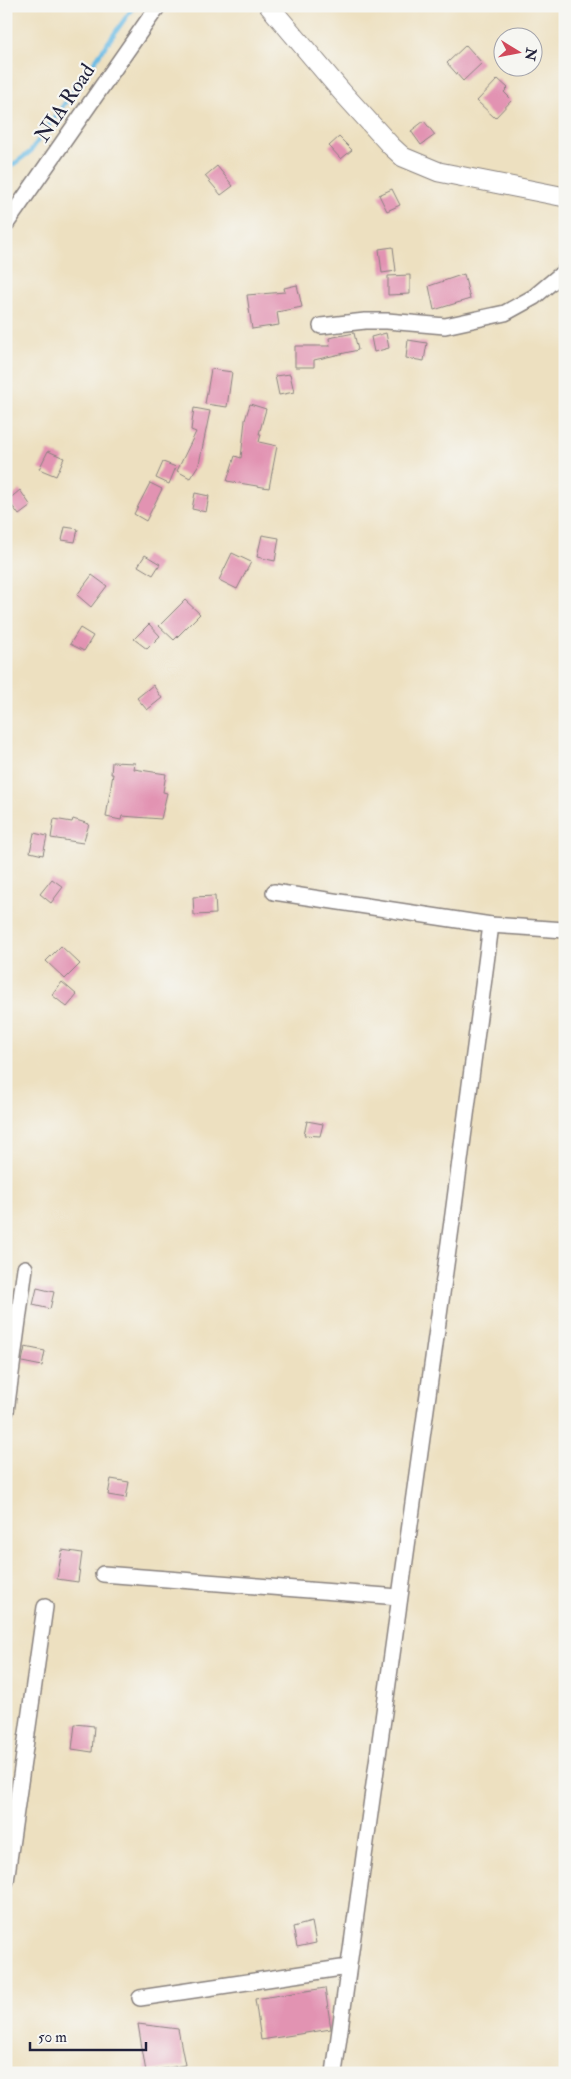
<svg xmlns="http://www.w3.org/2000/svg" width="571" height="2079" viewBox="0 0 571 2079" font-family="'IM FELL Double Pica',serif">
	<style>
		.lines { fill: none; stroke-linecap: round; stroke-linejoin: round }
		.stream { stroke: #69bbe5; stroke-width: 4.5 }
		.building { fill: #e293b2 }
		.minor-casing { stroke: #88817e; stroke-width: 18 }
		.tertiary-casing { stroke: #88817e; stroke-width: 21 }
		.minor { stroke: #fff; stroke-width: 15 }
		.tertiary { stroke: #fff; stroke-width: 19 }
		.labels { text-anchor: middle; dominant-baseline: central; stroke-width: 4.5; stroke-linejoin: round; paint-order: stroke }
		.street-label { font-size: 21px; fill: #22223b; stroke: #f6f6f2 }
	</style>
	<rect width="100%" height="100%" fill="#f6f6f2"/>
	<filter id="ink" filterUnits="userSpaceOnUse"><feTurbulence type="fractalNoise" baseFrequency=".02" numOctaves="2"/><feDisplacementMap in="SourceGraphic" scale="10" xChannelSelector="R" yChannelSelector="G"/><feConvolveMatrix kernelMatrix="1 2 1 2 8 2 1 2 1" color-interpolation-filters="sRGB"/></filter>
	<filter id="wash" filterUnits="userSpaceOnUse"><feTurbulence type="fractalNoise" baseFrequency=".0096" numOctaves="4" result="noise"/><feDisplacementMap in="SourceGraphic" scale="20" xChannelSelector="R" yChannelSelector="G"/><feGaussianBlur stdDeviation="1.12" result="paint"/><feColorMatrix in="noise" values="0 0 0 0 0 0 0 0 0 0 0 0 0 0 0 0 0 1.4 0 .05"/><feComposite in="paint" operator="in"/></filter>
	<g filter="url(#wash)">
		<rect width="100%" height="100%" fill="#ede0c0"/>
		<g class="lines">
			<polyline class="stream" points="6,170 30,152 134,6"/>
		</g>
		<g id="blocks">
			<g class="building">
				<polygon points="466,45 482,63 463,81 447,63"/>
				<polygon points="498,79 508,88 504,92 512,100 495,118 477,101"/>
				<polygon points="424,121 435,135 421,145 411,131"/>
				<polygon points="339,137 352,150 341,159 329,146"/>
				<polygon points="217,166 233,186 221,195 205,176"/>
				<polygon points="392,189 400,205 387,211 379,195"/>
				<polygon points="393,247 396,271 382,273 379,249"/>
				<polygon points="464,274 470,299 434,310 429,286"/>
				<polygon points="410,275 410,294 388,295 388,276"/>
				<polygon points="297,285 302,307 277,312 279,325 252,329 247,295 285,292 284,288"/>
				<polygon points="354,333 358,350 314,360 314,367 295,367 295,346 330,346 329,338"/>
				<polygon points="386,333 389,348 374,352 371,337"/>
				<polygon points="408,340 427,343 424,361 406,358"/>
				<polygon points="211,369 232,372 227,407 205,404"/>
				<polygon points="290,374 294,392 279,395 275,376"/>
				<polygon points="250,404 266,409 259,434 261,434 259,442 277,446 269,488 227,481 235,456 241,458 245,420"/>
				<polygon points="194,408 210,411 199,464 190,478 177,471 196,432 191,430"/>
				<polygon points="48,451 64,458 56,476 39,469"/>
				<polygon points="163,462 176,467 169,484 156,478"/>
				<polygon points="150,483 162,489 146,521 134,514"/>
				<polygon points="20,490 31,506 19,515 8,500"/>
				<polygon points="195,493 209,496 206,512 192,509"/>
				<polygon points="65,527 78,529 75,542 62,540"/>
				<polygon points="262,535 279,538 275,561 257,557"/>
				<polygon points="232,553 251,562 237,589 219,580"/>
				<polygon points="145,555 160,564 153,575 138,566"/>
				<polygon points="92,575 107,586 91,607 77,595"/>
				<polygon points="185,600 200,614 174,640 159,626"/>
				<polygon points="149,624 160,636 147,649 134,639"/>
				<polygon points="80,628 93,636 84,651 70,644"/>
				<polygon points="153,685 162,698 147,710 137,698"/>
				<polygon points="112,762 135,763 134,769 166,774 163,792 167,793 161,819 122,816 121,820 106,817 113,774 111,774"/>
				<polygon points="54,819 72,822 73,819 89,824 83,843 51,838"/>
				<polygon points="34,833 47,836 43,855 30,852"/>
				<polygon points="52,879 63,887 51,903 40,894"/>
				<polygon points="215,896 216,914 194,915 193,897"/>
				<polygon points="61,946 80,964 65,979 46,961"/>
				<polygon points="62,982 77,995 67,1007 52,995"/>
				<polygon points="307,1121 323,1124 320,1136 304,1135"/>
				<polygon points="37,1288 54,1292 50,1309 33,1305"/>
				<polygon points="25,1347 45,1351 42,1366 22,1362"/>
				<polygon points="111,1479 129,1482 126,1498 108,1495"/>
				<polygon points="62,1550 82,1553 78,1582 57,1579"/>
				<polygon points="75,1724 94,1726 92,1752 72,1749"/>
				<polygon points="312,1922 316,1943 297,1947 293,1927"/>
				<polygon points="325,1988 331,2029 261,2040 255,1999"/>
				<polygon points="138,2024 178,2029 185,2065 146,2072"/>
			</g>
		</g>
	</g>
	<g filter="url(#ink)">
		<use href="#blocks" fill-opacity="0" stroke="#88817e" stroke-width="1"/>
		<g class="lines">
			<defs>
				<g id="minor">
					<polyline points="6,224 158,6"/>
					<polyline points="321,326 365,321 387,321 445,326 505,313 534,297 565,271"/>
					<polyline points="274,892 491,925 565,930"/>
					<polyline points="6,1411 25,1268"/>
					<polyline points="103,1574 399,1597"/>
					<polyline points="6,1881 45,1607"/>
					<polyline points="140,1998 348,1967"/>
					<polyline points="334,2073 453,1214 491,925"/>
				</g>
				<polyline id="tertiary" points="269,6 342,92 391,146 403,157 439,172 565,197"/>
			</defs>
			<use href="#minor" class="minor-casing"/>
			<use href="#tertiary" class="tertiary-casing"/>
			<use href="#minor" class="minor"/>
			<use href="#tertiary" class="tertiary"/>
		</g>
	</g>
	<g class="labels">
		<g class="street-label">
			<text transform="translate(65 103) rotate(-56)">NIA Road</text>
		</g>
	</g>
	<rect width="571" height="2079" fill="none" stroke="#f6f6f2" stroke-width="25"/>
	<g transform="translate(518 52) rotate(100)"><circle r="24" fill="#f6f6f2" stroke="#a1a1a9"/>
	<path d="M0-4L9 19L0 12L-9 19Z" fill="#d1495b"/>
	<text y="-8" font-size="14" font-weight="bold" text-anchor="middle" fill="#22223b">N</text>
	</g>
	<path d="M30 2042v8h116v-8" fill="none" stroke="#22223b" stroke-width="2.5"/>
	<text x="38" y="2042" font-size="15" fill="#22223b" stroke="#f6f6f2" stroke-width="4" paint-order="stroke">50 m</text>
</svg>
